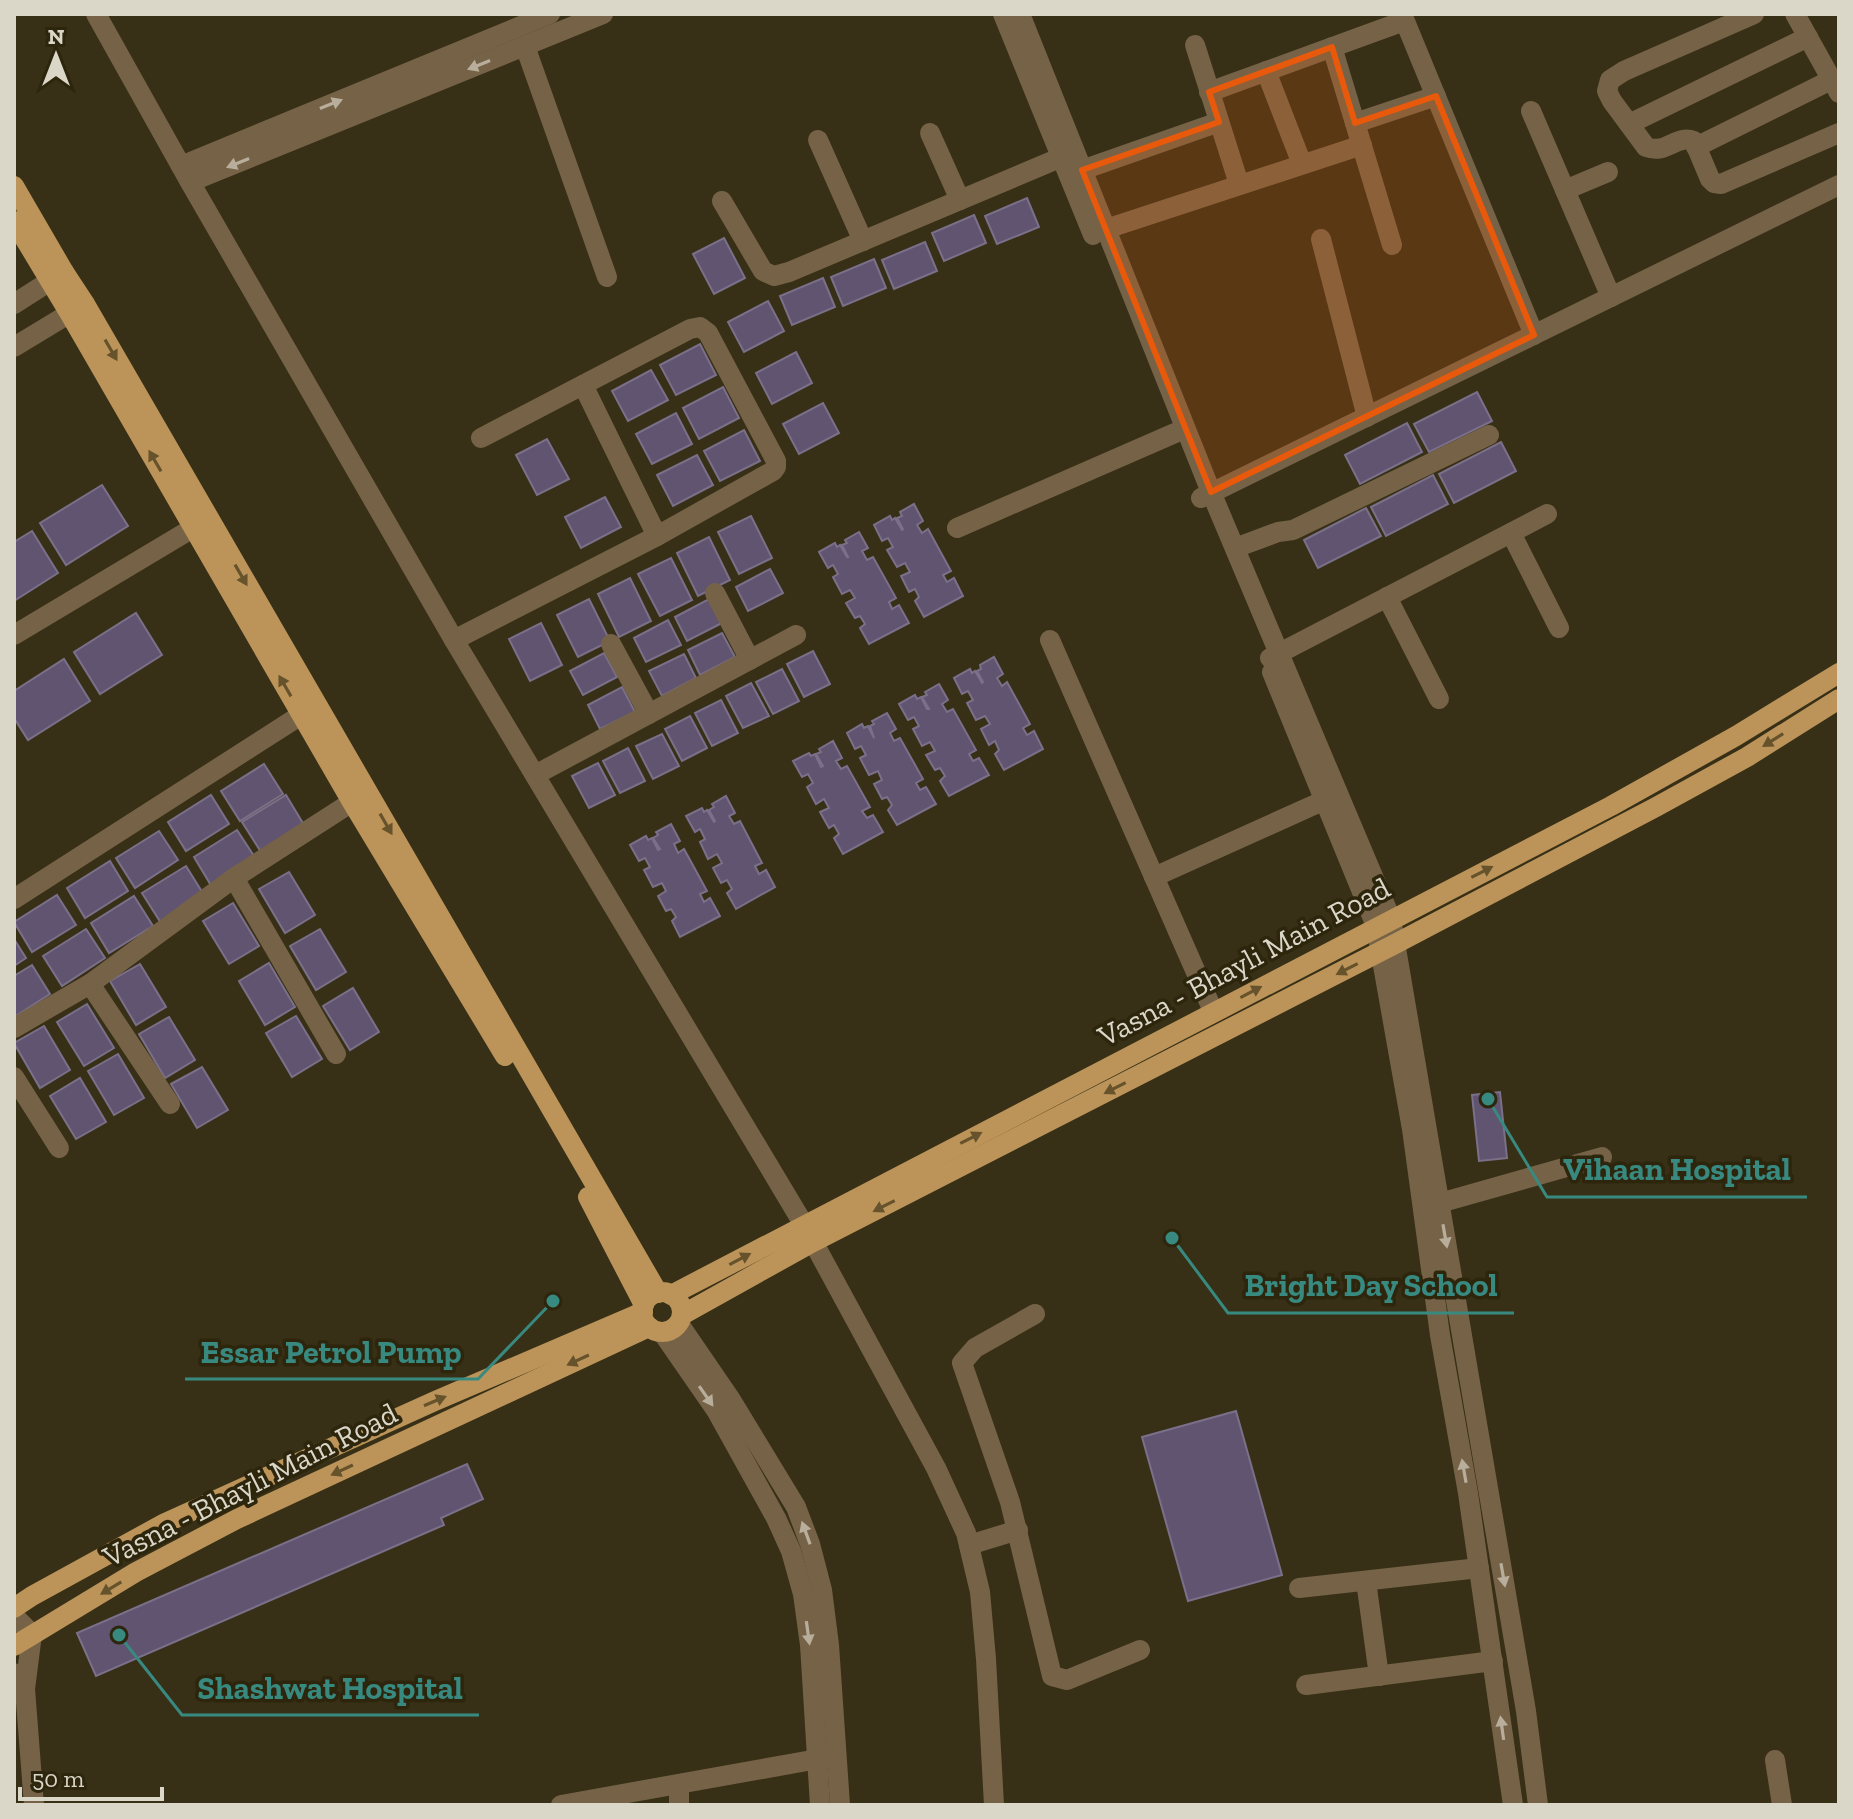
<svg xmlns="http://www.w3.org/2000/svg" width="1853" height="1819" viewBox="0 0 1853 1819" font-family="'Zilla Slab',serif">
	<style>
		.building { fill: #605470; stroke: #7b7089; stroke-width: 2 }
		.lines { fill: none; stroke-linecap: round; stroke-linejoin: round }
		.minor { stroke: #766347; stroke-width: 20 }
		.major { stroke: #bc9459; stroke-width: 20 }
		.oneway { fill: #b8ae9b }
		.oneway2 { fill: #66522b }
		.marked { fill: #e8590c; fill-opacity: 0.2; stroke: #e8590c; stroke-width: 6; stroke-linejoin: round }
		.labels { text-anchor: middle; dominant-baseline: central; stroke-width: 7; stroke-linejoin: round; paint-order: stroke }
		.street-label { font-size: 30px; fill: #dbd7c8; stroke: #2d260d }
		.leader { fill: none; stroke: #388980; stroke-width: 3 }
		.callout-dot { fill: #388980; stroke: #2d260d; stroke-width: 3 }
		.callout-label { font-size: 32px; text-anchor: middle; font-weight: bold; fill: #388980; stroke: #2d260d; stroke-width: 7; stroke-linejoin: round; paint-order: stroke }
	</style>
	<rect width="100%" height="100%" fill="#373017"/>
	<g class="building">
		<polygon points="1027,198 1039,227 997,244 985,216"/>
		<polygon points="974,215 986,243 944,261 932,233"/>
		<polygon points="724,238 745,278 714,294 693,254"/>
		<polygon points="925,242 937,271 894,289 882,260"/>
		<polygon points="874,259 886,288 843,306 831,277"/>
		<polygon points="823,278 835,307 792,325 780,296"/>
		<polygon points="768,301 784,331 744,352 728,322"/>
		<polygon points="700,344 716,375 676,395 660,365"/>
		<polygon points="796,352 812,383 772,404 756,373"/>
		<polygon points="651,370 668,400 628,421 612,391"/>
		<polygon points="723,387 739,418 699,439 683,408"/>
		<polygon points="1477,392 1492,421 1429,452 1414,424"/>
		<polygon points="823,403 839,433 799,454 783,424"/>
		<polygon points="676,413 692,444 652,464 636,434"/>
		<polygon points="1407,423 1422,452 1360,484 1345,455"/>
		<polygon points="744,430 760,461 720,481 704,451"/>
		<polygon points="547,439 569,479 537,495 516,455"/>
		<polygon points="1501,442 1516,471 1454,503 1439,474"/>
		<polygon points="697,455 713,485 673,506 657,475"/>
		<polygon points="1433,475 1448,504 1386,536 1371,507"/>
		<polygon points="102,485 128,526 66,565 40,523"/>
		<polygon points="605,497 621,527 581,548 565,517"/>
		<polygon points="914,504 923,521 917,525 922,533 928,529 951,571 943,575 947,582 954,578 963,596 924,617 915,601 919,597 915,589 909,592 901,576 910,572 905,563 897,567 887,550 893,547 888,538 882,541 874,525 890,516 892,520 895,518 902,530 903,529 897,518 902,516 900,512"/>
		<polygon points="1366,508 1381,536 1318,568 1304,540"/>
		<polygon points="751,516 772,558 739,574 718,532"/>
		<polygon points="32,531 58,573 14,601 14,542"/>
		<polygon points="859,532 868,548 862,551 867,560 873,557 896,598 889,602 892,609 899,605 909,623 869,644 860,628 865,624 860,616 855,618 846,603 855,598 850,590 842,594 833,577 838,574 833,565 828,568 819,552 835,543 837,547 840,545 847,557 848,557 842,545 847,543 845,540"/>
		<polygon points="709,537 730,580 698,596 677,553"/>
		<polygon points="671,558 692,600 660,616 638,574"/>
		<polygon points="770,569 783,593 748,611 736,587"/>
		<polygon points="630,578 651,621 619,637 598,594"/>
		<polygon points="589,599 610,641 578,657 557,615"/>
		<polygon points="709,599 722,623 687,641 675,617"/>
		<polygon points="136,613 162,655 100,694 74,652"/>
		<polygon points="668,620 681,645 646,662 634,638"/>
		<polygon points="541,623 562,665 530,681 509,639"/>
		<polygon points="722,633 735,657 700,675 688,650"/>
		<polygon points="813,651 830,684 804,697 787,664"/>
		<polygon points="604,653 617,677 583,695 570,671"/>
		<polygon points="684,654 696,678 662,696 649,671"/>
		<polygon points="994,657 1003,674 997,678 1002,686 1007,682 1030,724 1023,728 1027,735 1034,731 1043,749 1004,770 995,754 999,750 995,741 989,745 981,729 990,724 985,716 976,720 967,703 973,700 968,691 962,694 954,678 970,669 972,673 975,671 982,683 983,682 977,671 981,669 980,665"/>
		<polygon points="64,659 90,701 28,740 14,718 14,691"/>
		<polygon points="782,669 799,701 773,714 756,682"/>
		<polygon points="751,683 769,716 743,728 726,696"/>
		<polygon points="939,684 948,700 942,704 947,712 953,709 976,750 969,754 973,761 979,758 989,775 949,796 940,781 945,776 940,768 935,770 926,755 935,751 930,742 922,746 913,729 919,726 914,717 908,720 899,704 915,695 917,699 921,697 927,709 929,709 922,697 927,695 925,692"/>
		<polygon points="622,687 635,712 600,729 588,705"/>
		<polygon points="721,700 738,733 712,746 695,713"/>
		<polygon points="887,713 896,729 890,733 894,741 900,738 923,779 916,783 920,790 926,787 936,804 897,825 888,810 892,805 887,797 882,799 874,784 882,780 878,771 869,775 860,758 866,755 861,746 855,749 847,733 862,724 864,728 868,726 874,738 870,726 874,724 872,721"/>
		<polygon points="690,716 707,748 682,761 665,729"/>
		<polygon points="662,734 679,766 653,779 636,746"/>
		<polygon points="833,741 842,758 836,761 841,769 847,766 870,807 862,811 867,818 873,815 883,832 843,854 834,838 839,834 834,825 829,828 820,812 829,808 824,799 816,804 807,787 813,783 808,774 802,777 793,761 809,753 811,756 815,754 821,767 823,766 816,754 821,752 819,749"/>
		<polygon points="628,748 645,781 620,793 603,761"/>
		<polygon points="598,763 615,795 589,808 572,776"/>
		<polygon points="264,764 283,794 240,821 221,791"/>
		<polygon points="211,795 229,824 186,851 168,822"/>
		<polygon points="286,795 304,825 261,852 242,822"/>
		<polygon points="726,796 735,813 729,816 734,824 740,821 762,863 755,866 759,874 766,870 775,887 736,909 727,893 732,889 727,880 721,883 713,868 722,863 717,854 708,859 700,842 705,839 700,829 695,832 686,816 702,808 704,812 707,810 714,822 715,821 709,810 714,807 712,804"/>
		<polygon points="671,824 680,841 674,844 678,853 684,849 707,891 700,894 704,902 710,898 720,916 680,937 672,921 676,917 671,909 666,911 658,896 666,891 662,883 653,887 644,870 650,867 645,858 639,861 630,845 646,836 648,840 652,838 658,850 660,849 653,838 658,835 656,832"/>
		<polygon points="237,830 256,859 212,887 194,857"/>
		<polygon points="159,831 178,860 135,888 116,858"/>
		<polygon points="110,861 128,891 85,918 67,888"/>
		<polygon points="186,866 204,895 161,923 142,893"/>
		<polygon points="289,872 315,915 285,933 259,889"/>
		<polygon points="57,895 76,925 32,952 14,922"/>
		<polygon points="134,896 153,926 109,953 91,923"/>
		<polygon points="233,903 259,946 229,964 203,921"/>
		<polygon points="86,929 105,958 62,986 43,956"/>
		<polygon points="320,929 346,972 316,990 290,946"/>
		<polygon points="14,939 26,958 14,966"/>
		<polygon points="269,963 295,1007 265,1025 239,981"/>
		<polygon points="140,964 166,1007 136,1025 110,981"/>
		<polygon points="32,965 50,994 14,1017 14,976"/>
		<polygon points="353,988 379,1032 350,1050 323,1006"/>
		<polygon points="87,1004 114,1048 84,1066 57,1022"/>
		<polygon points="296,1016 322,1059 292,1077 266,1033"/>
		<polygon points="169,1017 195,1060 165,1078 139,1034"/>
		<polygon points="44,1026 70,1070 40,1088 14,1043"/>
		<polygon points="118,1054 144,1098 114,1115 88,1071"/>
		<polygon points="202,1067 228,1110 197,1128 171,1084"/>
		<polygon points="80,1078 106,1122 76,1139 50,1096"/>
		<polygon points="1500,1092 1507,1158 1479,1161 1472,1095"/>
		<polygon points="1236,1411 1282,1575 1188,1601 1142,1437"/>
		<polygon points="467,1464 483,1499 441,1518 444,1525 96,1676 77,1633"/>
	</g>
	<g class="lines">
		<g class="minor">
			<polyline points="96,14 190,182 454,640 804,1225 936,1468 966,1533 980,1592 986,1659 994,1805"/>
			<polyline points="1003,14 1093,235"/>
			<polyline points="1020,14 1211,492 1391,919 1526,1711 1538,1805"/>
			<polyline points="1402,14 1534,335"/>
			<path d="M1754 14 1624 71 1610 80 1607 91 1612 101 1646 147C1667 155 1676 134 1694 141L1710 179 1714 183 1721 184 1839 133"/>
			<polyline points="1795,14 1839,93"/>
			<polyline points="1195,45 1239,184"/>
			<polyline points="525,46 607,277"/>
			<polyline points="1332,47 1392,245"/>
			<polyline points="1266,71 1302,164"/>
			<polyline points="1209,92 1404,21"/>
			<polyline points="1531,111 1611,297"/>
			<polyline points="1355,123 1436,96"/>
			<polyline points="1629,124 1808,37"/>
			<polyline points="930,133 960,200"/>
			<polyline points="818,140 863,241"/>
			<polyline points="1696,147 1831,80"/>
			<polyline points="181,166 550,14"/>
			<polyline points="1082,170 1219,122"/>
			<polyline points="190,182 603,14"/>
			<polyline points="1565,190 1608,172"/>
			<polyline points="722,201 763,271 774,276 789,272 1062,157"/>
			<polyline points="1106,229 1362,145"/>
			<polyline points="1321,239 1367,417"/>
			<polyline points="14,304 64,272"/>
			<polyline points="14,347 85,304"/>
			<polyline points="583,385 657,536"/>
			<polyline points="1201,498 1839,185"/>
			<polyline points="957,528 1175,433"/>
			<polyline points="1511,533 1559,628"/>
			<polyline points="1235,548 1278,532 1293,530 1489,435"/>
			<polyline points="715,593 750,660"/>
			<polyline points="1387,597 1439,699"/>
			<polyline points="14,635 193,528"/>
			<polyline points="454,640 657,536 773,471 776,467 776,461 708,333 700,327 690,329 481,438"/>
			<polyline points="1050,640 1213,1011"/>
			<polyline points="611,644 649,714"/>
			<polyline points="1270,658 1547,514"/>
			<polyline points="1272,672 1376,926 1412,1129 1440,1335 1468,1493 1513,1805"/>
			<polyline points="535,775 796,635"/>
			<polyline points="1154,877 1325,800"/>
			<polyline points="234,878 336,1054"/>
			<polyline points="14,899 301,715"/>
			<polyline points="90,984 170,1104"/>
			<polyline points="14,1028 90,984 234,878 366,793"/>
			<polyline points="14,1077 59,1148"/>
			<polyline points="1429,1206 1602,1157"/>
			<polyline points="1035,1314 975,1348 962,1363 1010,1502 1052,1676 1067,1680 1140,1650"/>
			<polyline points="679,1324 731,1400 796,1507 810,1544 822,1590 829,1645 840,1805"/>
			<polyline points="662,1332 716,1410 776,1518 791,1551 803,1594 810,1645 820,1805"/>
			<polyline points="969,1545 1018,1530"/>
			<polyline points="1366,1581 1379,1676"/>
			<polyline points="1299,1588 1479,1568"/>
			<polyline points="14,1616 32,1634 25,1689 14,1673"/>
			<polyline points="1306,1685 1493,1661"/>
			<polyline points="25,1689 34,1805"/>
			<polyline points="1775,1760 1782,1805"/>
			<polyline points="679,1784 679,1805"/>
			<polyline points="561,1805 829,1757"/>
		</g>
		<g class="major">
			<polyline points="14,186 64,272 85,304 658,1293"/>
			<polyline points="14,221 70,314 352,802 505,1056"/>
			<polyline points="588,1197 644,1305"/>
			<circle cx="662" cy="1312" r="20"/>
			<polyline points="671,1295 1611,806 1736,736 1839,673"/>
			<polyline points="682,1315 813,1242 1395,944 1656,807 1747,757 1839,699"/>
			<polyline points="14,1608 32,1596 165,1523 435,1401 643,1312"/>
			<polyline points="14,1646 136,1572 237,1519 649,1327"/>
		</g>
	</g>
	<defs><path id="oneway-solid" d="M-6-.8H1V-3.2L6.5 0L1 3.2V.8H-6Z" transform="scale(2)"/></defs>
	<g class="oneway">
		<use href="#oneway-solid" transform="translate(479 65) rotate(158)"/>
		<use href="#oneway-solid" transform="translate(331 104) rotate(-22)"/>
		<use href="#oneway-solid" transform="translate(238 163) rotate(158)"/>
		<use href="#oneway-solid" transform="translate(1445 1236) rotate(80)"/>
		<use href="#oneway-solid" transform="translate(706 1396) rotate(55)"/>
		<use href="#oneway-solid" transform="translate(1464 1471) rotate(-100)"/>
		<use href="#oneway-solid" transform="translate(806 1533) rotate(-110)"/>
		<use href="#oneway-solid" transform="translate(1503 1575) rotate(80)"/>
		<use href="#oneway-solid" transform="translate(808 1633) rotate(82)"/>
		<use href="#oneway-solid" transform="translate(1502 1728) rotate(-98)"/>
	</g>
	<g class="oneway2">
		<use href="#oneway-solid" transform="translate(111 350) rotate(60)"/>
		<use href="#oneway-solid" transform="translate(155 461) rotate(-120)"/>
		<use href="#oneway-solid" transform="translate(241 575) rotate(60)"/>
		<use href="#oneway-solid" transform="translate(285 686) rotate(-120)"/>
		<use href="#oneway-solid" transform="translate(1773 740) rotate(148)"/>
		<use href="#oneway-solid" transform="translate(386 824) rotate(60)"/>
		<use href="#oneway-solid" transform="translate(1482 872) rotate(-27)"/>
		<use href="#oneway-solid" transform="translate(1347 969) rotate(153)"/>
		<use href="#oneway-solid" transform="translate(1251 992) rotate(-28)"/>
		<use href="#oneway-solid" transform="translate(1115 1088) rotate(153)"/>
		<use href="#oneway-solid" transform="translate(971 1138) rotate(-27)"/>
		<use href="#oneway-solid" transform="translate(884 1206) rotate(153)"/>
		<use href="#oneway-solid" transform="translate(740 1259) rotate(-28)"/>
		<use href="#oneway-solid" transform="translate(578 1360) rotate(155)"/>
		<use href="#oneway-solid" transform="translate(435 1401) rotate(-23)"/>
		<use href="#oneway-solid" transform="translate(342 1470) rotate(155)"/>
		<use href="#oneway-solid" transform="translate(111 1588) rotate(149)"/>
	</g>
	<path class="marked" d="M1332 47 1355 123 1436 96 1534 335 1211 492 1082 170 1219 122 1209 92Z"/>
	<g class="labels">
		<g class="street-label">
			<text transform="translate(1244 962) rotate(-28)">Vasna - Bhayli Main Road</text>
			<text transform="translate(250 1485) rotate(-27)">Vasna - Bhayli Main Road</text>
		</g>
	</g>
	<path class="leader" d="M1488 1099L1547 1197H1807M1172 1238L1228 1313H1514M553 1301L478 1379H185M119 1635L182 1715H479"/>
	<g class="callout-dot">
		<circle cx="1488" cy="1099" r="8"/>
		<circle cx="1172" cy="1238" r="8"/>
		<circle cx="553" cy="1301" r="8"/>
		<circle cx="119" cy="1635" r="8"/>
	</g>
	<g class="callout-label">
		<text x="1677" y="1180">Vihaan Hospital</text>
		<text x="1371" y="1296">Bright Day School</text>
		<text x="331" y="1363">Essar Petrol Pump</text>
		<text x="330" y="1699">Shashwat Hospital</text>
	</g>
	<rect width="1853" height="1819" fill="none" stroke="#dbd7c8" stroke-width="32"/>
	<g transform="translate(56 56)" stroke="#2d260d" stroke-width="6" paint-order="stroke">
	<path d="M0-6L14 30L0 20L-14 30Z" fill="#dbd7c8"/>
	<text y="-12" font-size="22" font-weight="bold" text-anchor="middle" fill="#dbd7c8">N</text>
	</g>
	<path d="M20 1787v12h142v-12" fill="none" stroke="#dbd7c8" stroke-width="4"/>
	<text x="32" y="1787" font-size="24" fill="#dbd7c8" stroke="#2d260d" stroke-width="6" paint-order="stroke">50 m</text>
</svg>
